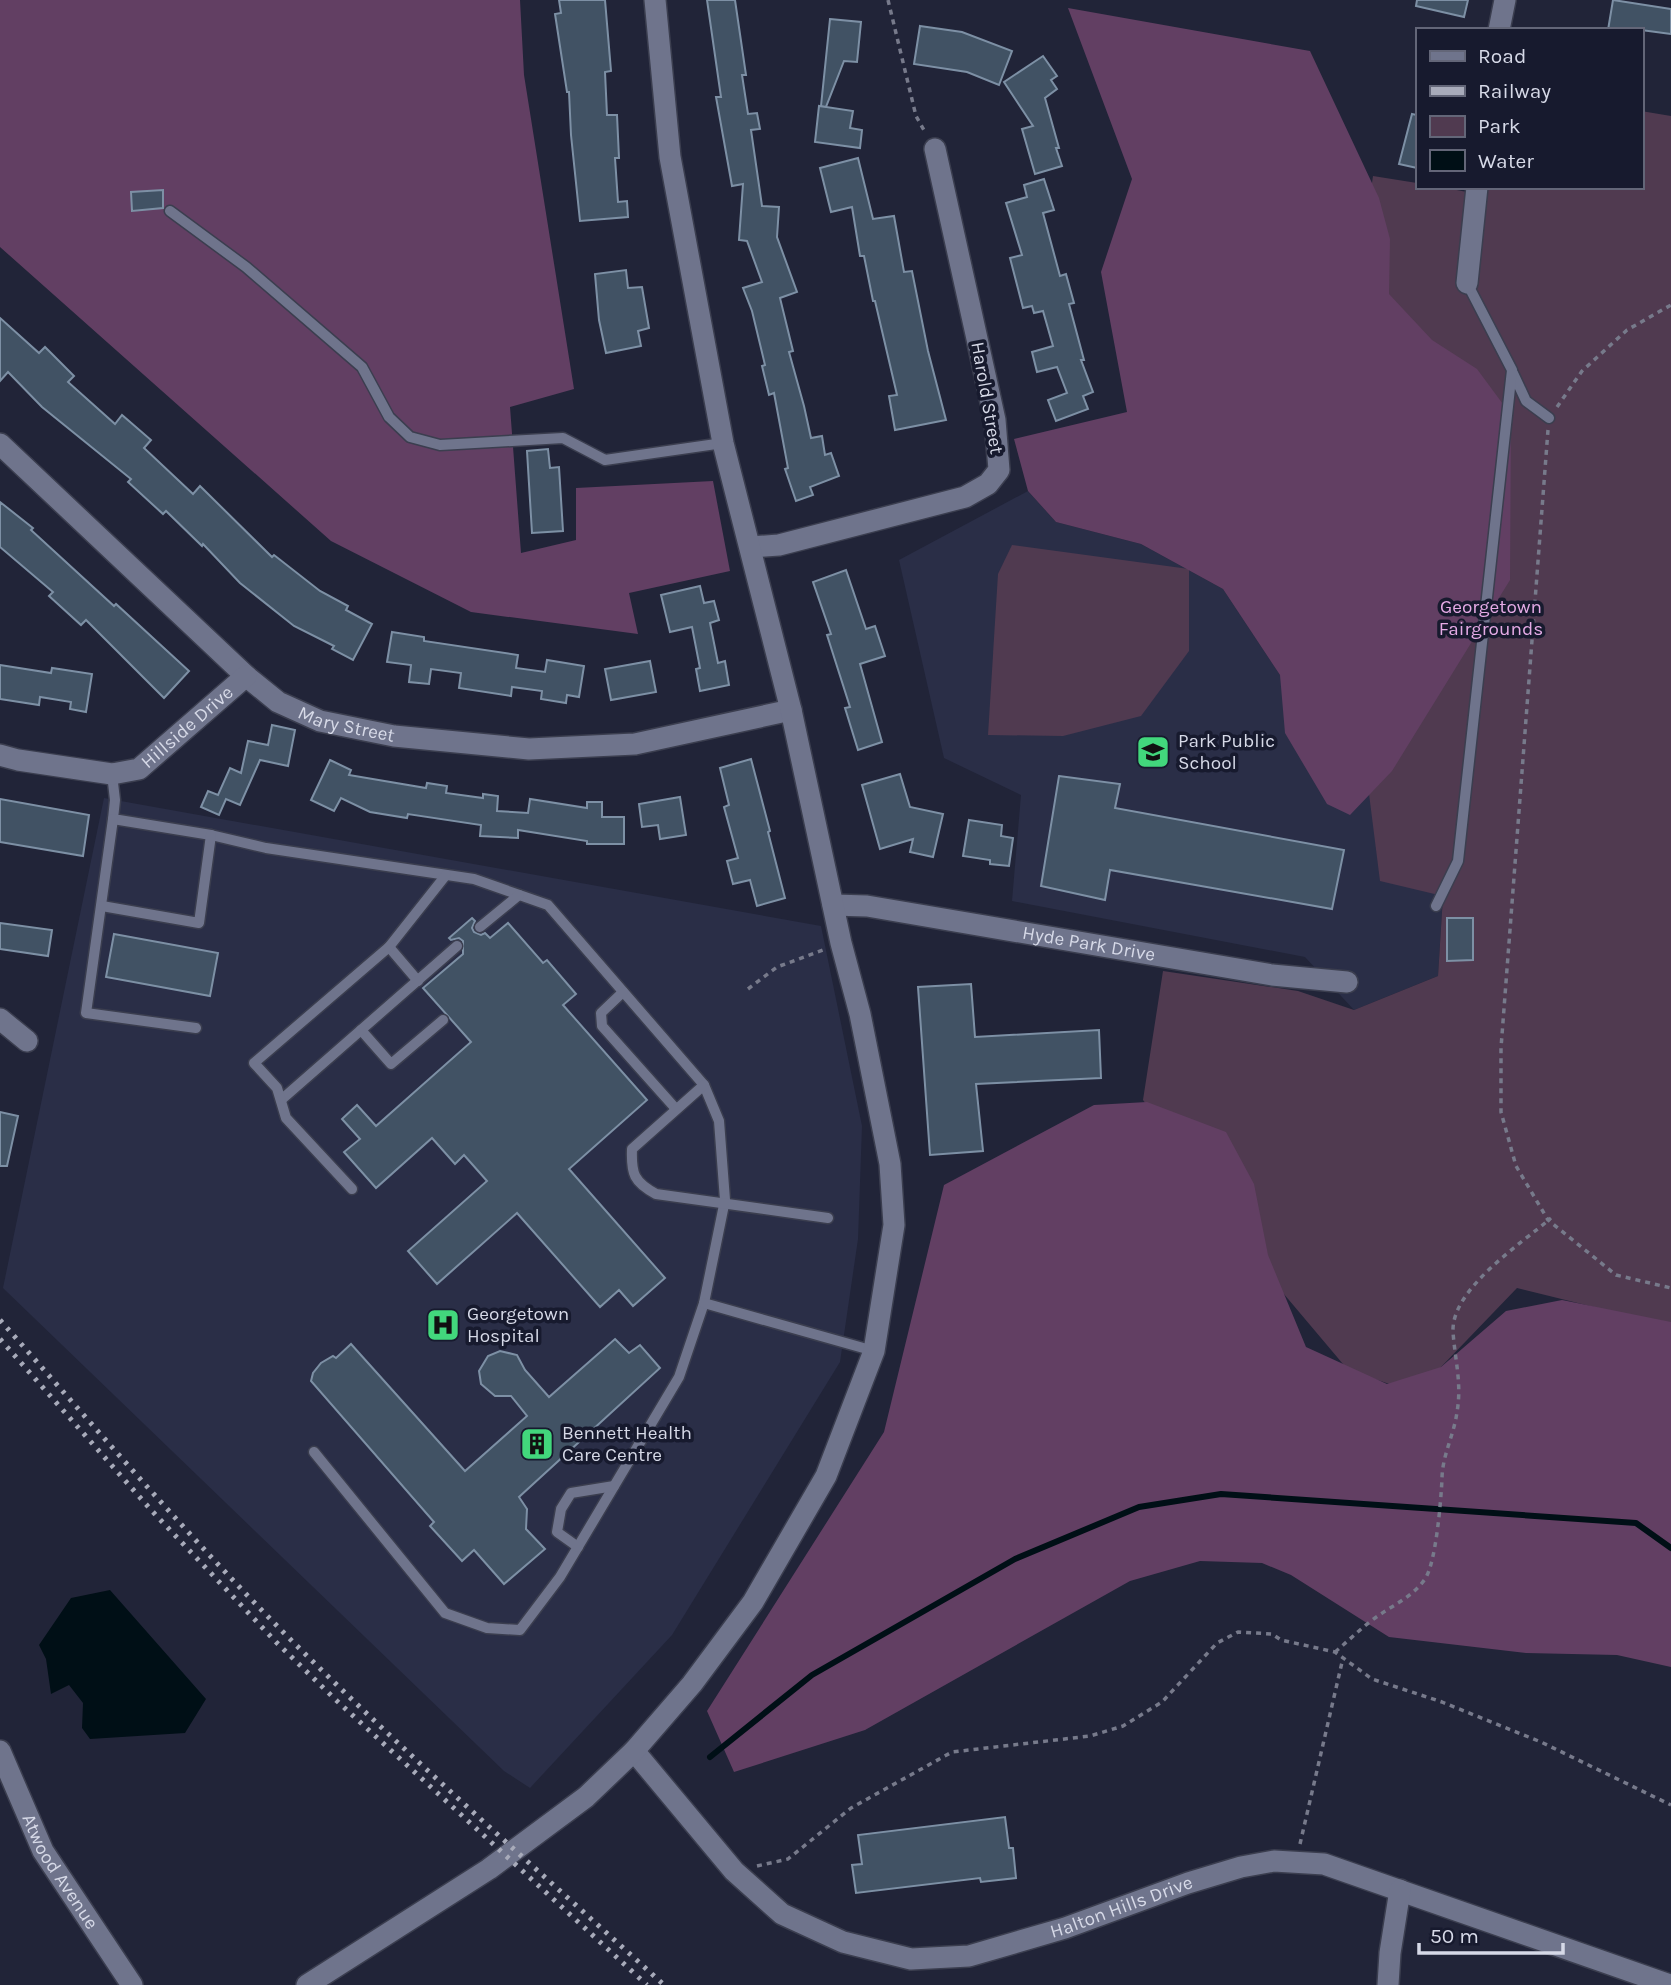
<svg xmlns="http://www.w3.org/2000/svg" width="1671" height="1985" viewBox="0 0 1671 1985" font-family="Karla,sans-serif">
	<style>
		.built { fill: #2a2e47 }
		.green { fill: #503a50 }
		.forest { fill: #623f63 }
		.water { fill: #000f16 }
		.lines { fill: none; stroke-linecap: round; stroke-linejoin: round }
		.stream { stroke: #000f16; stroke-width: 6 }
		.building { fill: #415264; stroke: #7d90a5; stroke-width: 2 }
		.lane-casing { stroke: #3b3e4f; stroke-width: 13 }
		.street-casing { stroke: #3b3e4f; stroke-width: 24 }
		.secondary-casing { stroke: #3b3e4f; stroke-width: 24 }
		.path { stroke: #777a8b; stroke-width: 3.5; stroke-dasharray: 5 5; stroke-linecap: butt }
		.lane { stroke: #6f748c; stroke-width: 10 }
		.street { stroke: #6f748c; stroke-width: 21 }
		.secondary { stroke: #6f748c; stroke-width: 21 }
		.rail { stroke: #a8abba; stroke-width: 5; stroke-dasharray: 3.5 7; stroke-linecap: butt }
		.labels { text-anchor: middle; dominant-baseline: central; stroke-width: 7; stroke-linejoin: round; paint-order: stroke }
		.street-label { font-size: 19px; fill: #d6d9e7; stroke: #171a2e }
		.park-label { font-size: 19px; fill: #e5abe6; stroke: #171a2e }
		.poi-label { font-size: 19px; fill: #d6d9e7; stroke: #171a2e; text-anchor: start }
	</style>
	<rect width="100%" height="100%" fill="#212438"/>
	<g class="built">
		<polygon points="1028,491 1056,522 1141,544 1223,589 1280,675 1363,746 1443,896 1438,976 1354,1010 1305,957 1012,901 1021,795 944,758 899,560"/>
		<polygon points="104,798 821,926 862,1126 858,1239 840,1362 672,1635 530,1788 504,1771 3,1288"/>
	</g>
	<g class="green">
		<polygon points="1641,111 1671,116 1671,1326 1517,1288 1416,1393 1348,1370 1278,1287 1234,1217 1143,1100 1163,971 1298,991 1354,1010 1438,976 1443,896 1380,881 1363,746 1293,729 1373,176 1417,183 1417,187 1441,187 1467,192 1469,187 1641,187"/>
		<polygon points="1012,545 1189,569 1189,651 1141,716 1063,736 988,735 998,574"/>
	</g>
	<g class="forest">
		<polygon points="0,0 520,0 524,75 574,389 510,407 521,553 576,540 576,488 713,481 730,571 629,593 638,634 471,612 331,541 0,247"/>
		<polygon points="1068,8 1310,51 1379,198 1390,239 1389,294 1432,340 1477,369 1511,415 1510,580 1392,771 1350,815 1327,804 1285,733 1280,675 1223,589 1141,544 1056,522 1028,491 1014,439 1127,412 1101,272 1132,179"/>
		<polygon points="1147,1102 1226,1132 1254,1184 1268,1255 1306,1347 1387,1384 1441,1367 1506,1311 1562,1300 1671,1322 1671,1667 1617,1655 1526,1653 1389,1637 1291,1575 1262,1563 1200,1561 1130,1581 865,1730 734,1772 707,1711 884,1432 944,1185 1094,1105"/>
	</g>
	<polygon class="water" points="110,1590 206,1699 185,1733 90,1739 82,1728 83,1703 69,1685 51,1694 46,1659 39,1645 71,1598"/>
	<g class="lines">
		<polyline class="stream" points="710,1757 812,1675 1015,1559 1139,1507 1221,1494 1636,1523 1671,1548"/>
	</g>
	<g class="building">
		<polygon points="559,0 605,0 611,71 605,72 607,115 617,115 619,158 615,158 618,202 627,201 628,217 580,221 571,135 569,92 567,92 555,14 561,13"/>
		<polygon points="707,0 735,0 746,75 742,75 748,114 757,113 760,129 751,130 762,206 779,207 777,237 797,292 780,298 793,351 789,352 804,406 811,438 822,436 825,455 831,453 839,476 810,487 813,495 796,501 785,469 788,468 774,393 769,395 762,366 765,365 752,311 743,288 762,282 747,241 739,240 743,184 732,186 716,97 721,97"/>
		<polygon points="1417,0 1468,0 1464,17 1416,6"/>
		<polygon points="1613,0 1671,9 1671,34 1641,30 1608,30"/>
		<polygon points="830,19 861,22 857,62 844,61 826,107 853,111 850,128 862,130 860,148 815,142 819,106 826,107 821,106"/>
		<polygon points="920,26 962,32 1012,51 999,85 967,72 914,64"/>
		<polygon points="1043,56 1057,76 1051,80 1057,89 1045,98 1059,148 1056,148 1062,166 1035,174 1022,129 1033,126 1004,82"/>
		<polygon points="1412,114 1417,115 1417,168 1399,164"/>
		<polygon points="858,158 873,219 894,216 904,272 912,271 928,351 946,420 895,430 889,396 897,395 875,301 873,301 864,256 860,256 852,207 831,212 820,168"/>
		<polygon points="1044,179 1054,210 1043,213 1060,276 1066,274 1074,303 1069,304 1084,360 1081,360 1093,392 1083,396 1088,409 1056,421 1048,400 1067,393 1057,367 1037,372 1032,352 1053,346 1043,311 1034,313 1032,306 1023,308 1010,258 1022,255 1006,203 1027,197 1024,185"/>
		<polygon points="163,190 163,208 132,211 131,192"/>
		<polygon points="626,270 628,288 642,287 649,328 638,331 641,346 606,353 599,320 595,274"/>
		<polygon points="0,318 39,353 45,347 74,376 68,382 115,424 122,415 151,440 144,448 193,494 200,486 272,557 274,555 320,591 348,606 346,610 372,624 353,660 332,649 334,646 294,626 240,583 203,544 202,546 166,511 163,514 128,482 131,479 42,407 8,372 0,381"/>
		<polygon points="548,449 550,468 559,467 563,531 532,533 527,451"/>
		<polygon points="0,502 33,528 31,530 114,606 116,604 189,671 164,698 86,620 81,625 49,596 53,592 0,547"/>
		<polygon points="846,570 866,629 875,626 885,656 860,664 882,742 858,750 845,708 850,707 827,635 831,634 813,582"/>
		<polygon points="700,586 704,603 714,601 719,620 710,623 718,663 725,661 729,685 700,691 696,669 700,668 692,627 670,632 661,595"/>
		<polygon points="392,632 424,637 424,641 518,655 516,668 545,672 547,660 584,666 579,697 567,695 566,703 541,699 542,691 512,687 511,696 459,688 461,673 431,669 429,684 409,682 411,665 387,662"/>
		<polygon points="650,661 656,692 611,700 605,669"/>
		<polygon points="0,665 51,673 52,668 92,674 86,712 70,709 71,702 40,697 39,705 0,699"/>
		<polygon points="272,725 295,730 288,766 260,760 240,805 226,799 219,815 201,807 208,791 218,795 230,768 241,773 248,741 268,745"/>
		<polygon points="751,759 770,831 768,832 785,898 757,906 750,880 733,884 727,861 738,858 724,807 729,805 720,768"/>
		<polygon points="330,760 351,770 349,775 426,788 427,783 447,786 446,793 483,798 483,794 498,796 497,811 528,813 530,799 587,808 587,802 602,802 602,817 624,817 624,844 587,844 587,841 518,830 518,838 480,836 481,825 408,814 407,818 370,812 341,798 334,811 311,800"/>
		<polygon points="900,774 910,807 943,814 933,857 910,852 913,839 880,849 862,785"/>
		<polygon points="1059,776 1120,784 1115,808 1344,850 1332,909 1110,870 1105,900 1041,886"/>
		<polygon points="680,797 686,835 660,839 658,825 642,827 639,804"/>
		<polygon points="0,799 89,815 83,856 0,842"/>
		<polygon points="969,820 1002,825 1001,836 1013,838 1009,866 990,864 990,860 963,856"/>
		<polygon points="472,918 475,921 472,928 474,932 481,935 485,933 490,938 508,923 543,963 547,960 576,994 563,1005 647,1100 569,1169 665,1278 633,1306 619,1290 600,1307 517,1213 437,1284 408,1251 487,1181 464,1155 455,1164 432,1138 376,1188 344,1152 360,1139 342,1119 357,1105 376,1126 471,1042 423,988 463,954 463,941 459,938 451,940 449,938"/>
		<polygon points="1447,918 1473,918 1473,960 1447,961"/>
		<polygon points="0,923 52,930 48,956 0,949"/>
		<polygon points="114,934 218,953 210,996 106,977"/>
		<polygon points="971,984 975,1037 1099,1030 1101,1078 976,1084 983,1151 930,1155 918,987"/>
		<polygon points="0,1112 18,1116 7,1166 0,1166"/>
		<polygon points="615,1339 629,1353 640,1345 660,1368 519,1497 527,1509 526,1529 545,1549 504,1584 474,1550 462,1561 430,1526 434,1522 311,1381 313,1373 321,1363 333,1356 336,1358 351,1344 465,1471 527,1416 511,1396 495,1396 481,1384 479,1371 488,1356 500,1351 517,1355 525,1370 549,1397"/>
		<polygon points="1005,1817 1009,1848 1013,1848 1016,1878 981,1882 980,1878 856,1893 852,1865 862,1864 858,1835"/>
	</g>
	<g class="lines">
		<defs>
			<g id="lane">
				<polyline points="170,211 246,267 362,367 389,417 410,437 440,445 563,438 605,460 723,443"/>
				<polyline points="1513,373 1526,401 1549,418"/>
				<polyline points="112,774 115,800 113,819 211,835 266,848 474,879 548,905 704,1085 719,1121 725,1200 704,1303 679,1377 560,1577 520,1630 487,1628 445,1613 314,1452"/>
				<polyline points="113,819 86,1013 196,1028"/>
				<polyline points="102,906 199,923 211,835"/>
				<polyline points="1436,906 1458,861 1512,370 1467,283"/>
				<polyline points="480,927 519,895"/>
				<polyline points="389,947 418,981"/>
				<polyline points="623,992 601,1013 602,1026 676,1109"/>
				<polyline points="361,1030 391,1064 443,1020"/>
				<path d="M704 1085 632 1149C631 1174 634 1182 656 1194L828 1218"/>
				<polyline points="281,1100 457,946"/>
				<polyline points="352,1189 286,1118 277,1088 254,1063 389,947 446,875"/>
				<polyline points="704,1303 874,1351"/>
				<polyline points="578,1547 557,1532 561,1509 571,1493 614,1486"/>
			</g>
			<g id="street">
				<polyline points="1499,30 1505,0"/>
				<polyline points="1467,283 1477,187"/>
				<path id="s1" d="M0 444 246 676 278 702 320 721 394 736 529 749 635 744 791 710"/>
				<polyline points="750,547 779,545 965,497 988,484 999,470 995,420 935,149"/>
				<path id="s2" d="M0 755 18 760 112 774 139 769 246 676"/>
				<path id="s3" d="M833 905 867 906 1272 975 1347 982"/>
				<polyline points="0,1019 27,1041"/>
				<path id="s4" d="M0 1751 43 1851 132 1985"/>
				<path id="s5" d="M634 1751 734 1871 782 1914 843 1942 911 1959 969 1956 1065 1928 1188 1883 1241 1867 1274 1861 1324 1864 1670 1985"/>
				<polyline points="1388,1985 1390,1953 1400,1890"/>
			</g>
			<polyline id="secondary" points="307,1985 489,1869 586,1797 634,1751 692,1684 753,1602 826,1476 874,1351 894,1225 890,1164 860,1014 841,943 791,710 723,443 670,157 655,0"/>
		</defs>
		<use href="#lane" class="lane-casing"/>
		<use href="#street" class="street-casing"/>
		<use href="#secondary" class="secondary-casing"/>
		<g class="path">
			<polyline points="888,0 916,116 925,132"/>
			<polyline points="1557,407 1582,371 1627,330 1671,305"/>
			<polyline points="1548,430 1501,1048 1501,1112 1516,1166 1548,1220 1616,1275 1671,1288"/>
			<polyline points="748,989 777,967 823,950"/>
			<path d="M1335 1652C1347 1642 1358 1631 1371 1621 1390 1606 1411 1599 1425 1579 1436 1563 1441 1500 1442 1479 1442 1456 1454 1435 1457 1412 1462 1384 1455 1360 1453 1332 1451 1289 1521 1244 1551 1218"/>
			<polyline points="1300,1844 1343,1658"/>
			<polyline points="757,1866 788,1859 851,1808 952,1752 1090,1736 1123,1726 1162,1702 1217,1643 1238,1632 1272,1634 1281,1640 1335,1652 1372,1679 1442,1702 1541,1742 1671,1805"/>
		</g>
		<use href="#lane" class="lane"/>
		<use href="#street" class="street"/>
		<use href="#secondary" class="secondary"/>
		<g class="rail">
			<path d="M0 1320C93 1425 185 1533 284 1633 406 1755 537 1869 664 1985"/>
			<polyline points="0,1339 152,1511 276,1642 337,1701 647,1985"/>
		</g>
	</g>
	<defs>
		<symbol id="school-square" viewBox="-11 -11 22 22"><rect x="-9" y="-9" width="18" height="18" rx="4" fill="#42d77c" stroke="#171a2e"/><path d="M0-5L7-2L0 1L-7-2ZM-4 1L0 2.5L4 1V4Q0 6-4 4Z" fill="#111"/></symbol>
		<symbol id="hospital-square" viewBox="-11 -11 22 22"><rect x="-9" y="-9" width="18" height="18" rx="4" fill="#42d77c" stroke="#171a2e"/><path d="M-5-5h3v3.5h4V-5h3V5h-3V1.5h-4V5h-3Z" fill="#111"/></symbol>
		<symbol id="building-square" viewBox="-11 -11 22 22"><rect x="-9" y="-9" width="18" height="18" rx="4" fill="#42d77c" stroke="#171a2e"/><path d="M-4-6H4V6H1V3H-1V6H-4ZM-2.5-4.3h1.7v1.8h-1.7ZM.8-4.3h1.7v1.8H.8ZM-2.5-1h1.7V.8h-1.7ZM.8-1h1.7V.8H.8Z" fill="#111"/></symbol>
	</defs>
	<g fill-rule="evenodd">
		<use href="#school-square" x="1134" y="733" width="38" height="38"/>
		<use href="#hospital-square" x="424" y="1306" width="38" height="38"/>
		<use href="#building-square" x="518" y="1425" width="38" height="38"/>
	</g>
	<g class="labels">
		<g class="street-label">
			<text transform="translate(987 398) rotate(80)">Harold Street</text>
			<text stroke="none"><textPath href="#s1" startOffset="452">Mary Street</textPath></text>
			<text stroke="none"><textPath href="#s2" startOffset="205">Hillside Drive</textPath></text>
			<text stroke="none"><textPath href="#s3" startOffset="259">Hyde Park Drive</textPath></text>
			<text stroke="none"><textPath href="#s4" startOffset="135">Atwood Avenue</textPath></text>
			<text stroke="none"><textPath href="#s5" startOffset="576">Halton Hills Drive</textPath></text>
		</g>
		<g class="park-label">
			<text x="1491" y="607">Georgetown<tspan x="1491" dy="22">Fairgrounds</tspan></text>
		</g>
		<g class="poi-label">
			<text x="1178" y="741">Park Public<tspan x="1178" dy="22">School</tspan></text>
			<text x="467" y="1314">Georgetown<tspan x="467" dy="22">Hospital</tspan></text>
			<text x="562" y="1433">Bennett Health<tspan x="562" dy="22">Care Centre</tspan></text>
		</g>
	</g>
	<rect x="1416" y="28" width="228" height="161" fill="#171a2e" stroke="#636678" stroke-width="2"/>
	<rect x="1430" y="51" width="35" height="10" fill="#6f748c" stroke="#636678" stroke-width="2"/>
	<text x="1478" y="63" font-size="21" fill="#d6d9e7">Road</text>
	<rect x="1430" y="86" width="35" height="10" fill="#a8abba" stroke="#636678" stroke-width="2"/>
	<text x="1478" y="98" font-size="21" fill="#d6d9e7">Railway</text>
	<rect x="1430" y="116" width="35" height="21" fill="#503a50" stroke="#636678" stroke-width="2"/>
	<text x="1478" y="133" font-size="21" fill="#d6d9e7">Park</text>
	<rect x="1430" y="150" width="35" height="21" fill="#000f16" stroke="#636678" stroke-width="2"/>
	<text x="1478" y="168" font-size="21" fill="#d6d9e7">Water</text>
	<path d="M1419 1943v10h144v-10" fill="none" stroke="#d6d9e7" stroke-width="3.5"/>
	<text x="1430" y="1943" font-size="21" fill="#d6d9e7" stroke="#171a2e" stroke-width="5" paint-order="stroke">50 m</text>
</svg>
